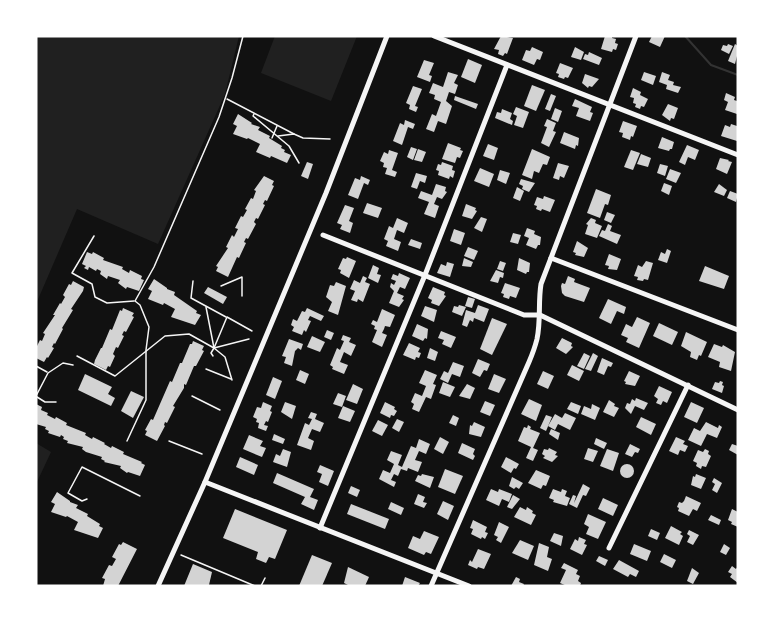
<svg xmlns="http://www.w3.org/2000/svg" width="774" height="622" viewBox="0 0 774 622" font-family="Mulish,sans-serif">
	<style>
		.green { fill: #202020 }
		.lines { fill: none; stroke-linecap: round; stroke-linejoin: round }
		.stream { stroke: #333; stroke-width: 2 }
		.building { fill: #d3d3d3 }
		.path { stroke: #f5f5f5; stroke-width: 1.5 }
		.minor { stroke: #f5f5f5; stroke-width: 5 }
	</style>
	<rect width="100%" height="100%" fill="#111"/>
	<g class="green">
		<polygon points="36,36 239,36 225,94 158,244 77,209 36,304"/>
		<polygon points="275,36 357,36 331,101 261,73"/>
		<polygon points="36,443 51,452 36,484"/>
	</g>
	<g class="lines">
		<polyline class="stream" points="685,36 711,65 738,75"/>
	</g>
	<g class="building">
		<polygon points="501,36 513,38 507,54 505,53 503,56 498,54 499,50 494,49"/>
		<polygon points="605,36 612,36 612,38 616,39 615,43 618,44 616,50 613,49 612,52 601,49"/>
		<polygon points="652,36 665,36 660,47 649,42"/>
		<polygon points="728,44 733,46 729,54 721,50 723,45 727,46"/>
		<polygon points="735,44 738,46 738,52 735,64 728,61"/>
		<polygon points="532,47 543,52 540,60 537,59 534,65 522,60 526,50 530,51"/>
		<polygon points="575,47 584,52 581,60 571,57"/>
		<polygon points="589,52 602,58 599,65 583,59 585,54 588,55"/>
		<polygon points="468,59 482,65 475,83 461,77"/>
		<polygon points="424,60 434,63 429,75 432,76 430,82 417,77"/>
		<polygon points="560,63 573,68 568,78 565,77 564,79 558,77 559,74 556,73"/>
		<polygon points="448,72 458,75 454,83 458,85 455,94 449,92 446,101 452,106 446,124 438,121 434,132 426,129 432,114 436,116 441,102 434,99 435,95 429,93 433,83 443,87"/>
		<polygon points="644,72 656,76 653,85 641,80"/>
		<polygon points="662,72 670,75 668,80 674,82 673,85 681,87 678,93 666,89 667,85 659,82"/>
		<polygon points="585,74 599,79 592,87 589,86 588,88 582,83"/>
		<polygon points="532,85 545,90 536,111 524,106"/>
		<polygon points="413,86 422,89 415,106 418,107 416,112 409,109 410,105 406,103"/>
		<polygon points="633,88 641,92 640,95 648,99 644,107 641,106 640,109 635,107 636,104 633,103 634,98 630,97"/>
		<polygon points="726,93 735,97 734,100 737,101 737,114 725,110 728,102 724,100"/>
		<polygon points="551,94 556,96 550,111 545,109"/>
		<polygon points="455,96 478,104 476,109 454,100"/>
		<polygon points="575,99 592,107 590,112 593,113 590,121 576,116 579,108 572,106"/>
		<polygon points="668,104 678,108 674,119 671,118 670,121 662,115"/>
		<polygon points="516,107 529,112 523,128 514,125 517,116 513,114"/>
		<polygon points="555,108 562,111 558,122 551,119"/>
		<polygon points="502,109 512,113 510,119 513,121 512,125 495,118 497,112 501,113"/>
		<polygon points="238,114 252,123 251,124 260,127 258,130 270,136 269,138 282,146 281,148 285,150 284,152 291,155 287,163 271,156 270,158 256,152 260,144 248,138 247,139 233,134 237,126 233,124"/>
		<polygon points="547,119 556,123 553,131 556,132 549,147 541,143 547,127 544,126"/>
		<polygon points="405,120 415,124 413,129 408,127 402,145 393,141 400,123 404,125"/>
		<polygon points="623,121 637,126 633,137 631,136 630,140 622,137 623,133 619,132"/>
		<polygon points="731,124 737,126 737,141 721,136 725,125 730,127"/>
		<polygon points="564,132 579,138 578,146 576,145 575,149 560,143"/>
		<polygon points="662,137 674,142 672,149 670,149 669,151 658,148"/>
		<polygon points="448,143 461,148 460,150 463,151 460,158 457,157 455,163 442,159"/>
		<polygon points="488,144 498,148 494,160 483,156"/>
		<polygon points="687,145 699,150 695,160 688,157 685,165 679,162"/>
		<polygon points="411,147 417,149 413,160 407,157"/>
		<polygon points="418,149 426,152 422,162 414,160"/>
		<polygon points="532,149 550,157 547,165 543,164 539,173 534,171 532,179 522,175"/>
		<polygon points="389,150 398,153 392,170 397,172 395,177 385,174 387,168 383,167 384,163 380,161 384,152 388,154"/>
		<polygon points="631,150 640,153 633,170 624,167"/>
		<polygon points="641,154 651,158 648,167 637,164"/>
		<polygon points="720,158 729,160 728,161 732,162 727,174 716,169"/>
		<polygon points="307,162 313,164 308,179 301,176"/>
		<polygon points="442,162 453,166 452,170 455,171 453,178 450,176 449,179 438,175 439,171 436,170 438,164 441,165"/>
		<polygon points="558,163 569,166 564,178 560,176 559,180 553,178"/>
		<polygon points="660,164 668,166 665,176 657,173"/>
		<polygon points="480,168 494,174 489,187 474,181"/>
		<polygon points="670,169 681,173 676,183 666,179"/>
		<polygon points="500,170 510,173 506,184 497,180"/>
		<polygon points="416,173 427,176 425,183 420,181 417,189 411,187"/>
		<polygon points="264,176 274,181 272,185 274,186 267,201 265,200 263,204 265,205 258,219 256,218 254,222 256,224 248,239 246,238 244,242 246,243 239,258 237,257 228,277 216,271 218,267 216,266 228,248 226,247 232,235 234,237 238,229 235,228 241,216 243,217 247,210 245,209 251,198 253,199 256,191 254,190"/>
		<polygon points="361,176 370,180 368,185 364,183 358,199 348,195 355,178 360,180"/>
		<polygon points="521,179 535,183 529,192 522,189 523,186 519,184"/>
		<polygon points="664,183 672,186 669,195 661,191"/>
		<polygon points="436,184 446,187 445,191 447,192 442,199 437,197 434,204 439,206 435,218 424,214 429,202 418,198 421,191 432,195"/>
		<polygon points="719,184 727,190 724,196 714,192"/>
		<polygon points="517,187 524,191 520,201 513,198"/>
		<polygon points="596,189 611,195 608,205 605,204 600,218 587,213"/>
		<polygon points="730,191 738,194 736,202 727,198"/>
		<polygon points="544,196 555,200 550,212 542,209 541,211 536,209 537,206 534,205 537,197 543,199"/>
		<polygon points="367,203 382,208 378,218 363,213"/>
		<polygon points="466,204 476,208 475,210 477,211 472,219 462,216"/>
		<polygon points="345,205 354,208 349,221 353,223 350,233 340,229 342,225 337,223"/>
		<polygon points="607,212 615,215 611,223 604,220"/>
		<polygon points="481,217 487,219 482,232 474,228"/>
		<polygon points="397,218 408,223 404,233 397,230 394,239 401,242 398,251 386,246 388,241 384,239 389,226 393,228"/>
		<polygon points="591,218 596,220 595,223 602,226 597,238 585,234 588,225 586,224"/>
		<polygon points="608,224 612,226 610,231 621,235 617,244 599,236 602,230 605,231"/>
		<polygon points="527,228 535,231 534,234 541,237 540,245 538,245 536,249 526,245 529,238 524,236"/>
		<polygon points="454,229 465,233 461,245 450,241"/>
		<polygon points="513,233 521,235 518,244 510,242"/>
		<polygon points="411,239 422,243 420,249 408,245"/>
		<polygon points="577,241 588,248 584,257 575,255 576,253 573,252"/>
		<polygon points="468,247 478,251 474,260 464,256"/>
		<polygon points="667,249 671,251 667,263 658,260 661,252 665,254"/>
		<polygon points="87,252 92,254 93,252 104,258 103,260 123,267 122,269 129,273 130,270 142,276 141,279 144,280 139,291 127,287 126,289 118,283 120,280 108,276 107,279 100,274 101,271 97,269 96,271 89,267 88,270 84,268 86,266 82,264"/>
		<polygon points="609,254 621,259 617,270 608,269 609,266 605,265"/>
		<polygon points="347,257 356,261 349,278 340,273 341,270 338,269 343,258 346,259"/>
		<polygon points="464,258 473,262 471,267 462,266"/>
		<polygon points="519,258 530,263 529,272 527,272 526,274 517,270"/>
		<polygon points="500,261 506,263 503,271 497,269"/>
		<polygon points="646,261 653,263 648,280 644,279 643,281 637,280 638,277 634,276 638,265 642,267"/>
		<polygon points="447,262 454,264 450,277 437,273 441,264 446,266"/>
		<polygon points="373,265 379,268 377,274 381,275 378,283 368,278"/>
		<polygon points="705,266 729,276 724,289 699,281"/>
		<polygon points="496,270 504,273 503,278 500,277 498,283 490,281"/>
		<polygon points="399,273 410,278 405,289 400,287 397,293 404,296 402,299 404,300 399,307 389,303 394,291 390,287 391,283 394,285 396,281 391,279 393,274 398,276"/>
		<polygon points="363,276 367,278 365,282 370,284 363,302 358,299 357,302 351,300 355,291 350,289 354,280 360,283"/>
		<polygon points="568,276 575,279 574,282 590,288 584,302 565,296 562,293 561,286 562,283 565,284"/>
		<polygon points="154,279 167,288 167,289 175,292 174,295 197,311 196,313 201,315 195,325 171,317 175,309 164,303 163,305 148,299 152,291 148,289"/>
		<polygon points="73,281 84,287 83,291 71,309 73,310 62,328 63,329 55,344 54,343 52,347 54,348 48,358 47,357 44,362 36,358 36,348 40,340 42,341 45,334 43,333 55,315 53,315 60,303 61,304 65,297 63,295 69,284 71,285"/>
		<polygon points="336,282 346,286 338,315 328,311 332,302 326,297 330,285 334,286"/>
		<polygon points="505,283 520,288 516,298 510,296 509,299 503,297 504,294 501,293"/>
		<polygon points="208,287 227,297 223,304 204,293"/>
		<polygon points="433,287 445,292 444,295 446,296 439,306 431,303 432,300 428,298"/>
		<polygon points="468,297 475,299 472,308 465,306"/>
		<polygon points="608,299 626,307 624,314 617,311 611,324 599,318"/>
		<polygon points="459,305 466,307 462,316 452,312 454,306 458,307"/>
		<polygon points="478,305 489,309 484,322 474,318 473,322 470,320 467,327 462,325 466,310 475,313"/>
		<polygon points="425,306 437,310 434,322 421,316"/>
		<polygon points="123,308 134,313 132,316 134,317 126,332 124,331 122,335 124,336 118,348 116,347 113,354 115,356 110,367 108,366 106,370 94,364 95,360 101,348 102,348 110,329 112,330 120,310 122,311"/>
		<polygon points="307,308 324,316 321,321 310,316 308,320 311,321 306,332 304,330 302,335 292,331 294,327 291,325 293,319 297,321 302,311 305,312"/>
		<polygon points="382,309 395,315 390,327 385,326 384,329 382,333 387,335 382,347 372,342 377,330 374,329 375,326 371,324 373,320 377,322"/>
		<polygon points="637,317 650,323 639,348 626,342 628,338 621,335 626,324 632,327"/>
		<polygon points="492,318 507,324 492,355 480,349"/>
		<polygon points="659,323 678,332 672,345 653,336"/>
		<polygon points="417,324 428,329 427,339 425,338 423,341 412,336"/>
		<polygon points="327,330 334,333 331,340 324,337"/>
		<polygon points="441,331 456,337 451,348 442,344 444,340 438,338"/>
		<polygon points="686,332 707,342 701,356 699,355 697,360 690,357 691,352 681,346"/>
		<polygon points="343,335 351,338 349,342 356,345 351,356 344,352 340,362 348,365 344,374 332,369 333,367 330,365 337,348 340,350 344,341 341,340"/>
		<polygon points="312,336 325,342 320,352 307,347"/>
		<polygon points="562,338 572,343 571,346 573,347 566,354 556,348"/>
		<polygon points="289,339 303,344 301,350 298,348 295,351 292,366 284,363 286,357 282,356"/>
		<polygon points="193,341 204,346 202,350 204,351 196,366 194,366 186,385 184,384 184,388 173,406 175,407 167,423 165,422 164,425 165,426 157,441 145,435 147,431 145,430 151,419 153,420 170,381 172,382 180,363 182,363 190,344 192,344"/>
		<polygon points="409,343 420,348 418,352 421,353 419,358 416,357 415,360 403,355"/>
		<polygon points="714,344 722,347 723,345 735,352 731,371 719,367 720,362 708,357"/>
		<polygon points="430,348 438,352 435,361 427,358"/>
		<polygon points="584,353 590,356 584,369 577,366"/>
		<polygon points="593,353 598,356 591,371 585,369"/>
		<polygon points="602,358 613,363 611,367 608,366 604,375 597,372"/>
		<polygon points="478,359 490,364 487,371 484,370 480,377 472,373"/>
		<polygon points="453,362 464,366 460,377 452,374 448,383 440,379 444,371 448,373"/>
		<polygon points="572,365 584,371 579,381 567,375"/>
		<polygon points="300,370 309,374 305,384 296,380"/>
		<polygon points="425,370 437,375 433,384 436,385 431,399 426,397 419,412 412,409 414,404 411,402 415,393 422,396 426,386 419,383"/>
		<polygon points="543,371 554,376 548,389 537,384"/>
		<polygon points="629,371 640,376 635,386 625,384 626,382 624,381"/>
		<polygon points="85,374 112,387 108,394 115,398 111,406 78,390"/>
		<polygon points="494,374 506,379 499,393 488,389"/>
		<polygon points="273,377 282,381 275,399 266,395"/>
		<polygon points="720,381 723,382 722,385 724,386 722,393 712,389 715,382 719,383"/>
		<polygon points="443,382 455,387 450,397 439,393"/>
		<polygon points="353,384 363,389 357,404 346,400"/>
		<polygon points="467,384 475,388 470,399 459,396"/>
		<polygon points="659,386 672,392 667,403 663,401 661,405 656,403 658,399 654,396"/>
		<polygon points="131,391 144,397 133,418 121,411"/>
		<polygon points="338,393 346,396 342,407 333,404"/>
		<polygon points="636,398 648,403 644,410 635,406 631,414 625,408 627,403 630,404 632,399 635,401"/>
		<polygon points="529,399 542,405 536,421 521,414"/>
		<polygon points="609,400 615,404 614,406 619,408 614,417 603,412"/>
		<polygon points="485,401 495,405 490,416 480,412"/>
		<polygon points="263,402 272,406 270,411 272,412 268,422 266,421 264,425 268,426 266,431 258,428 259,423 256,422 257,419 253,417 257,407 261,408"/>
		<polygon points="285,402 296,406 292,419 281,412"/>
		<polygon points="385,402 395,407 394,409 397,411 394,416 391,415 390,418 380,413"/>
		<polygon points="571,402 581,406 578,414 567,409"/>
		<polygon points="691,402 704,408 697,423 684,417"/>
		<polygon points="36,404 42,407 41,410 48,413 47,415 55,419 56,417 67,423 66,425 86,433 85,435 92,439 93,437 105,443 104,444 111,448 112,446 124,452 123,454 142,462 141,463 145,465 140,476 128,472 127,473 120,468 121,466 104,462 105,461 101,459 102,457 86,452 82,449 83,447 67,443 68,441 63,439 64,437 61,435 60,437 48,433 49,431 45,429 46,427 36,424"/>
		<polygon points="592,404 600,408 595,420 581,414 584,406 591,409"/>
		<polygon points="343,406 355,411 350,422 338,418"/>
		<polygon points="311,412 317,414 315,419 324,423 320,432 312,429 308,438 314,441 311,450 297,445 305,423 309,425 312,419 308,418"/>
		<polygon points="565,413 576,418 570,430 558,424 555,430 548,426 555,414 562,418"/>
		<polygon points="453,415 459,418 456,426 449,423"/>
		<polygon points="546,415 552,417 546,431 540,428"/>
		<polygon points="641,417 656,424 651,435 636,427"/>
		<polygon points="397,419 404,422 399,432 392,428"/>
		<polygon points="378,420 388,425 382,436 372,431"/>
		<polygon points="474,422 485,427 481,437 469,434 470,425 472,426"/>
		<polygon points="706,422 718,428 719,425 722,427 717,438 707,434 701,446 688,440 694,428 700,431"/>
		<polygon points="528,425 531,427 530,429 540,433 533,448 538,450 533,461 526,458 531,447 518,441 524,427 527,428"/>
		<polygon points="551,429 560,433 558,440 549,434"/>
		<polygon points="274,434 285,439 283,444 272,440"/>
		<polygon points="249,435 263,441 260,446 266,448 262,457 243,449"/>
		<polygon points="440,437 449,442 443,454 434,449"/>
		<polygon points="676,437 685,441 683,444 688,446 685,452 680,450 678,455 669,451"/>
		<polygon points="596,438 607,443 604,449 594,444"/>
		<polygon points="419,439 430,444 426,454 419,451 415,460 422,462 418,472 408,468 407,471 401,469 398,476 394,474 391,480 396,482 394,487 379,479 383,470 390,473 394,464 387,460 391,451 402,455 398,465 402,467 411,446 416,448"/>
		<polygon points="462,443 475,449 473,454 475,456 473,460 458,453"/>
		<polygon points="630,444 640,449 638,453 635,452 632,457 625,454"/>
		<polygon points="732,444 738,446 738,455 729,450"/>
		<polygon points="549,448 557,452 555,455 558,456 552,462 543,458 545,456 542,454 544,449 548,450"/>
		<polygon points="588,448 598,451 593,462 584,459"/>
		<polygon points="283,449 291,452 287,467 273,462 276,454 280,456"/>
		<polygon points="607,449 619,453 613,471 600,466"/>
		<polygon points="705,449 709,451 708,454 711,456 706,467 702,466 701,469 696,466 697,463 693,461 698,450 703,452"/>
		<polygon points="240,457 258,465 254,475 236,467"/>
		<polygon points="506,457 519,464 516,469 514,468 511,473 501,467"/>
		<circle cx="627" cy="471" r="7"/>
		<polygon points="320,465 334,471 328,486 319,482 322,474 317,472"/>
		<polygon points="445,469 463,476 455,494 438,487"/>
		<polygon points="536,470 550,476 546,486 543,485 541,489 528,483"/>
		<polygon points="277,473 314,489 310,497 318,500 314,510 301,504 305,497 273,483"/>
		<polygon points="422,474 434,477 430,488 415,481 418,475 421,476"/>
		<polygon points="696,474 706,478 701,489 691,485 693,476 695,477"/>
		<polygon points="512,477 523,483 519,489 516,487 514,489 509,486"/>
		<polygon points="714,478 722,483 717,493 712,490 715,484 712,482"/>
		<polygon points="583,484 590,488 586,496 583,495 577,508 569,504 573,495 576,496 574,503"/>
		<polygon points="351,486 360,490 357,497 348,493"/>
		<polygon points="491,489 498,492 499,489 512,494 509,502 502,499 499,506 486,500"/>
		<polygon points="553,489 561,492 562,489 567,491 565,496 570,498 567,506 553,502 554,500 549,498"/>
		<polygon points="57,492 70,501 70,502 78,505 76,508 88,514 87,516 100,524 99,526 103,528 98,538 74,530 78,522 67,516 66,517 51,512 55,504 51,502"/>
		<polygon points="418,494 425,497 423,502 427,503 424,508 414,504"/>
		<polygon points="513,495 520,499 512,509 507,507"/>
		<polygon points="686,496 701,503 697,511 693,509 689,516 678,511 679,508 677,507 679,502 682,503 684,501"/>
		<polygon points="603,498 618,505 613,516 598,509"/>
		<polygon points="443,501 454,506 448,520 437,514"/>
		<polygon points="391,502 404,508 401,515 388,509"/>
		<polygon points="351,504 389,519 385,529 347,514"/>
		<polygon points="520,507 526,510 527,507 533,511 532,513 536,515 531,525 514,517"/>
		<polygon points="235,509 287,530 275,559 269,557 266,563 256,559 258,552 223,538"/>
		<polygon points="732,509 738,512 738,527 731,524 732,522 728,520"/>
		<polygon points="588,514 606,522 598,539 586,534 589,527 584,524"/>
		<polygon points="711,515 721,520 719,525 708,520"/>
		<polygon points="473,520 487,527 485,532 488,533 485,539 482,537 481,539 471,534 473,529 470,528"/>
		<polygon points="499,522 509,527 501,543 496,540 498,537 494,535"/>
		<polygon points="671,526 682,532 680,534 683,536 679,545 665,538"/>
		<polygon points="651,529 660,533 657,540 648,536"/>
		<polygon points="689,530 699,535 693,545 687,542 690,536 687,534"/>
		<polygon points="424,531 439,537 431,554 426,552 424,555 408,548 413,536 420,539"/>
		<polygon points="554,533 563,536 561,546 550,541"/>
		<polygon points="579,537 586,540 584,544 587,545 582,555 570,549 575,539 578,541"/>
		<polygon points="520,540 534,546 528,560 512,553"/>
		<polygon points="123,542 137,549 118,586 103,586 105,579 102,578 109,565 112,566 116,559 112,557 119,544 121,545"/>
		<polygon points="539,543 549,547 547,557 552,559 548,571 534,565"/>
		<polygon points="634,544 651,551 647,561 630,554"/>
		<polygon points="724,544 730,548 726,555 720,552"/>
		<polygon points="478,549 491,554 484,569 478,567 477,569 468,565 470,560 472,562"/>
		<polygon points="664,554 676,560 672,568 660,562"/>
		<polygon points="312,555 332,563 322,586 299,586"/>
		<polygon points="599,556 608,560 605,566 596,561"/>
		<polygon points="619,560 639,571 636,577 630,574 628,577 613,569"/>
		<polygon points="564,563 578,570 576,574 580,576 578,581 581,583 580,586 567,586 560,583 566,570 561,568"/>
		<polygon points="193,564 212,572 209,585 184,586"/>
		<polygon points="732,566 736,569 738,566 738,583 730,577 732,574 728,572"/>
		<polygon points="348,567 369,577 365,586 350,586 344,583"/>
		<polygon points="692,568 699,573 693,584 687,581"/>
		<polygon points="405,577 420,583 418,586 402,586"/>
		<polygon points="516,577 520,579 519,582 524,584 523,586 511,586"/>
	</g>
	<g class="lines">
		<g class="path">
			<polyline points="227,99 294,134"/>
			<polyline points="254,114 253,116 289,146 299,163"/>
			<polyline points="278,136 294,134 303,138 330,139"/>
			<polyline points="272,138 277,126"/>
			<polyline points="94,236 72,273 92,284 95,297 107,303 134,301"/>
			<polyline points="193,281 191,298 226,317"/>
			<polyline points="221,286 242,277 242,296"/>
			<polyline points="206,307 214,348 211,353 213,356"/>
			<polyline points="77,356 115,376 165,336 189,334 214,348 249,339"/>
			<polyline points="36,366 47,372"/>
			<polyline points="206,369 231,379"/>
			<polyline points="232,380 225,357 214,348 227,317 252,331"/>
			<polyline points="36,396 48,373 63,363 73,365"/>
			<polyline points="192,396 220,410"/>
			<polyline points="37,397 45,402 56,402"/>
			<polyline points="127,441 146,400 146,350 149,327 140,305 135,301 154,267 219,117 232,78 243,36"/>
			<polyline points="169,441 202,454"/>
			<polyline points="87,499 82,501 68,493 82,467 140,496"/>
			<polyline points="181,555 255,586"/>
			<polyline points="261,586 265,578"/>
		</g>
		<g class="minor">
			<polyline points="434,36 738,155"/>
			<polyline points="323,235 524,315 540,315 738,410"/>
			<polyline points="551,258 738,330"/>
			<polyline points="205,482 469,586"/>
			<polyline points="320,528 425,275 507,65"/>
			<polyline points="609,548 688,385"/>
			<polyline points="158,586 205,482 326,193 387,36"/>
			<path d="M431 586 529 362C532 355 535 347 537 339 541 321 538 302 541 284L636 36"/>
		</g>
	</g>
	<rect width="774" height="622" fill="none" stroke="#ffffff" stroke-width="75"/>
</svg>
